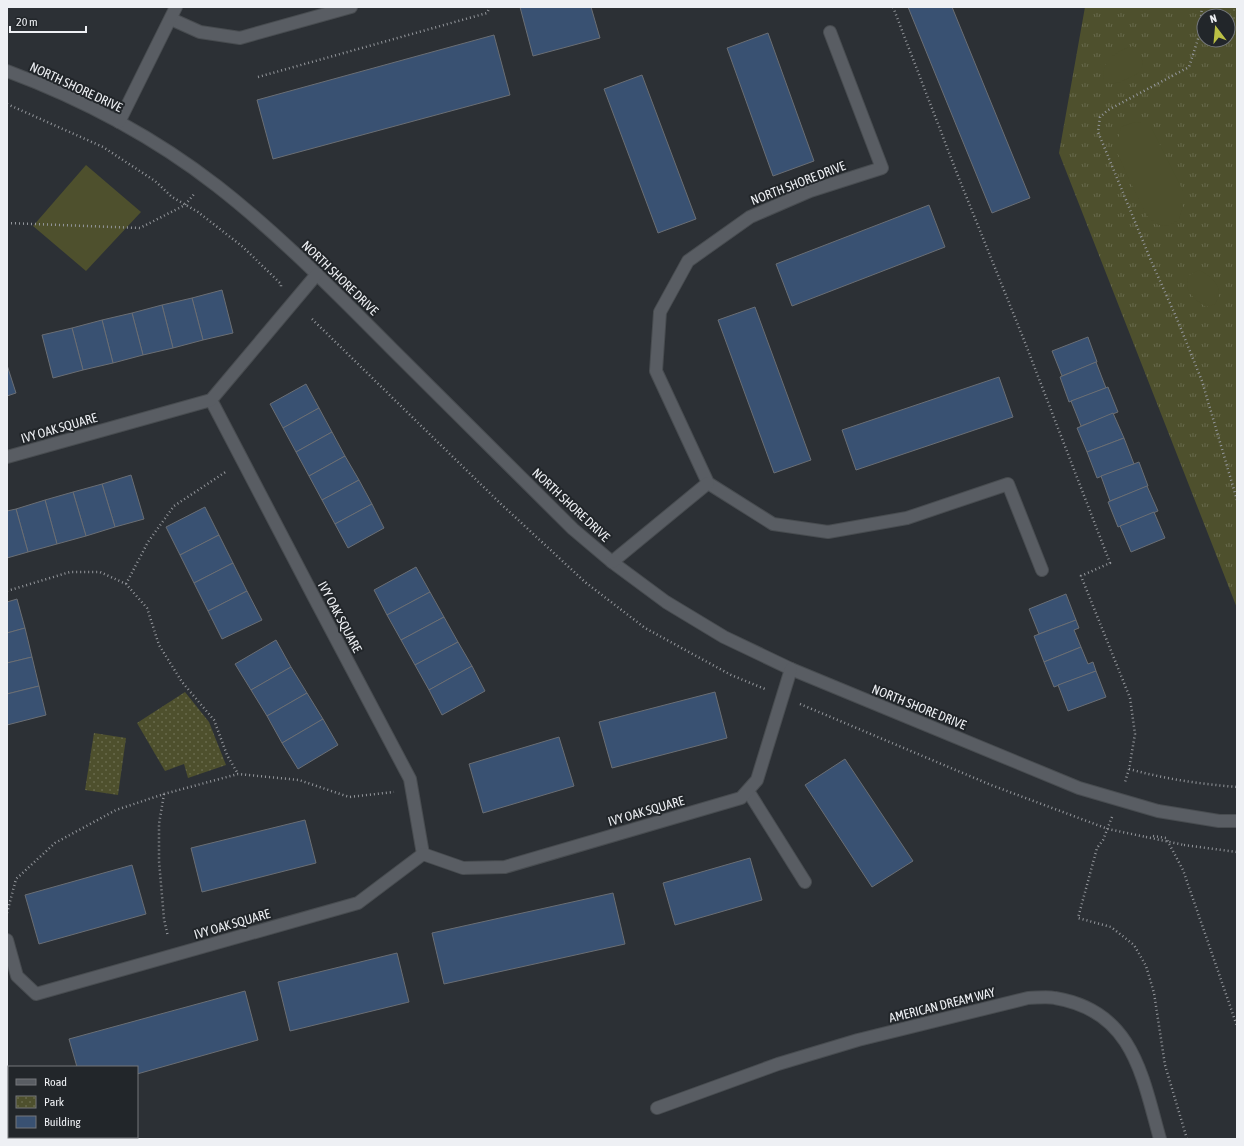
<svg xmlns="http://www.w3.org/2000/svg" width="1244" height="1146" viewBox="0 0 1244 1146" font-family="'Asap Condensed',sans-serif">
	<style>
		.grass { fill: url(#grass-tufts); fill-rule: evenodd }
		.park { fill: url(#park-dots) }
		.pitch { fill: #4e502d }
		.building { fill: #395172; stroke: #6a6e74 }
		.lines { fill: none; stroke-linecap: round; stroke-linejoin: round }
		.minor-casing { stroke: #484c50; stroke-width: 14 }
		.path { stroke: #94979c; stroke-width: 2.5; stroke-dasharray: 1 3; stroke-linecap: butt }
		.minor { stroke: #595d63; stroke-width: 12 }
		.path-bridge { stroke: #94979c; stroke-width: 2.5; stroke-dasharray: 1 3; stroke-linecap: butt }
		.labels { text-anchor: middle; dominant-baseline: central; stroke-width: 4; stroke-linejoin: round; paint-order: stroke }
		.street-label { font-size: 13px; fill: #eef0f4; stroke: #22262a }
	</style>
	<defs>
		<pattern id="grass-tufts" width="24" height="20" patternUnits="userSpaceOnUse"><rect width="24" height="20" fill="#4e502d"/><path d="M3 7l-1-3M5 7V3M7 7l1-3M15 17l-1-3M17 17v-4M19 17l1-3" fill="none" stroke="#686a4c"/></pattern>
		<pattern id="park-dots" width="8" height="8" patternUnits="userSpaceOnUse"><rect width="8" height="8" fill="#4e502d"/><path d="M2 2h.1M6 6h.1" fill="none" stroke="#686a4c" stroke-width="1.8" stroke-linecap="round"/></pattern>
	</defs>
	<rect width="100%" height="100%" fill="#2c3035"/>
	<path class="grass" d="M1085 7H1237V608L1059 153ZM1204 16H1228V40H1204Z"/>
	<g class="park">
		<path d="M1231 7H1237V45C1231 32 1229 21 1231 7Z"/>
		<polygon points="185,692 209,722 226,765 188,778 184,764 165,771 137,723"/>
		<polygon points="94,733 126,738 118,795 85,790"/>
	</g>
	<g class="pitch">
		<path d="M1133 46 1141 55 1143 65 1138 73 1121 82 1110 84 1104 80C1100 61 1117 51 1133 46Z"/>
		<polygon points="1141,122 1151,127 1183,191 1183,206 1179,219 1169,226 1158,225 1147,216 1127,175 1118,154 1118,140 1121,127 1132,123"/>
		<polygon points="86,165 141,212 86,271 33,226"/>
		<path d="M1199 270C1208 274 1220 283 1219 295 1219 298 1216 302 1215 304L1206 307C1199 302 1188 295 1187 285 1187 282 1188 277 1189 275Z"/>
	</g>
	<g class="building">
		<polygon points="520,7 591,7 600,38 533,56"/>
		<polygon points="908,7 952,7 1030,198 992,213"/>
		<polygon points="768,33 814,161 773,176 727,48"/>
		<polygon points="494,35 510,95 273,159 257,100"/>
		<polygon points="642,75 696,219 658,233 604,89"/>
		<polygon points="929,205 945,247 792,306 776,264"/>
		<polygon points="222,290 233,333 203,340 192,298"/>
		<polygon points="192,298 203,340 173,348 162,305"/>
		<polygon points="162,305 173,348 143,355 132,313"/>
		<polygon points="755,307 811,460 774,473 718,320"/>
		<polygon points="132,313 143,355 113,363 102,320"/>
		<polygon points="102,320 113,363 83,370 72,328"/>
		<polygon points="72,328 83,370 53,378 42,335"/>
		<polygon points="1088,337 1097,362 1062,376 1052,351"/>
		<polygon points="1096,362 1106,388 1069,402 1060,377"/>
		<polygon points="7,365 16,393 7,396"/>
		<polygon points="999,377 1013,417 856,470 842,430"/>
		<polygon points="306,384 319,408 283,428 270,404"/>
		<polygon points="1108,387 1118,412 1081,426 1071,401"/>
		<polygon points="319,408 332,432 296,452 283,428"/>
		<polygon points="1113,413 1124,438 1087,452 1077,428"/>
		<polygon points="332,432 345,456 309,476 296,452"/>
		<polygon points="1124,438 1134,464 1097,478 1087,452"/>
		<polygon points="345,456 359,480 322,500 309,476"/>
		<polygon points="1139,462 1148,486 1110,501 1101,476"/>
		<polygon points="131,475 144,519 115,527 102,484"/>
		<polygon points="359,480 372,504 335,524 322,500"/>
		<polygon points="102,484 115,527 86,536 73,492"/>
		<polygon points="1147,486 1158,511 1118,527 1108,502"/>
		<polygon points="73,492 86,536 57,544 45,500"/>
		<polygon points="45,500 57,544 28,552 16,509"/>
		<polygon points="372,504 384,528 348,548 335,524"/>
		<polygon points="205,507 219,535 180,555 166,527"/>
		<polygon points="16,509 28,552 7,558 7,511"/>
		<polygon points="1154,512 1165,538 1131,552 1120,526"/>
		<polygon points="219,535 233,563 194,583 180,555"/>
		<polygon points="233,563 247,591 208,611 194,583"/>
		<polygon points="416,567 430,592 387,615 374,590"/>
		<polygon points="247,591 262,620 222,639 208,611"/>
		<polygon points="430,592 444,617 401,640 387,615"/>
		<polygon points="1066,594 1076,620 1039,634 1029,609"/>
		<polygon points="17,599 25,628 7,633 7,602"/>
		<polygon points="444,617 458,642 415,665 401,640"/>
		<polygon points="1076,620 1079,628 1074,630 1081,647 1044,662 1034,636"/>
		<polygon points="25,628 32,657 7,663 7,633"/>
		<polygon points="276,640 291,667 251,690 235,664"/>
		<polygon points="458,642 472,666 429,690 415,665"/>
		<polygon points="1081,647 1088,664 1093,662 1096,671 1054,687 1044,662"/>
		<polygon points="32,657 39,686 7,694 7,663"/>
		<polygon points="472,666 485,691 442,715 429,690"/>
		<polygon points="291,667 307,693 267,716 251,690"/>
		<polygon points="1096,671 1106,697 1068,711 1058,685"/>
		<polygon points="39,686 46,715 7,725 7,694"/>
		<polygon points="715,692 727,738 612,768 599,722"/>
		<polygon points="307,693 323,719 282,743 267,716"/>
		<polygon points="323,719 338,745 298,769 282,743"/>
		<polygon points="559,737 574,786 483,813 469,764"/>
		<polygon points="845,759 913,861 872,887 805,785"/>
		<polygon points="305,820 316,863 202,892 191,848"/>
		<polygon points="750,858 762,900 675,925 663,883"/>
		<polygon points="132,865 146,914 39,944 25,895"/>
		<polygon points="613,893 625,944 444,984 432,933"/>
		<polygon points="397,953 409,1002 290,1031 278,982"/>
		<polygon points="245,991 258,1040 137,1074 137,1067 77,1067 69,1039"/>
	</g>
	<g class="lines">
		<defs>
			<g id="minor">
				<polyline points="171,19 200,32 240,38 351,7"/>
				<polyline points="830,32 882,168 810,191 750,217 688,261 660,312 656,371 708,483 773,524 828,532 907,518 1008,484 1042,570"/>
				<path d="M7 71C82 99 154 137 217 186 280 235 336 293 392 349 452 409 513 469 573 529L612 562 666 602 724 637 791 669 1079 788 1158 811 1219 821H1237"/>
				<polyline points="119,122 176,7"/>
				<polyline points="211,400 317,603 410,779 423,854"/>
				<polyline points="7,457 211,400 317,274"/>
				<polyline points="612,562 708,483"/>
				<polyline points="748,791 805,882"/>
				<polyline points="7,940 17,976 36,994 358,903 423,854 463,868 505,867 741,798 757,780 791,669"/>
				<path d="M657 1108 778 1064 858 1040 1028 998C1036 998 1046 996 1055 998 1133 1011 1142 1075 1160 1139"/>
			</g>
		</defs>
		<use href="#minor" class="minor-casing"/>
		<g class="path">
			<polyline points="893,7 958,176 1024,340 1110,563 1081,576 1130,698 1135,734 1129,769 1125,782"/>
			<polyline points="1202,7 1199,36 1189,67 1108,110 1100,117 1098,132 1152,263 1177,319 1202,381 1237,500"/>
			<polyline points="258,77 487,13 490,7"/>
			<polyline points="7,104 103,147 155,181 172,197 198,212 243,247 281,284 281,287"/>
			<polyline points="7,223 140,228 185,205 195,193"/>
			<polyline points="312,319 501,504 585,582 645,628 731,675 765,689"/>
			<polyline points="126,584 148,542 174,506 227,471"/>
			<polyline points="7,591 70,572 100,572 126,584 147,608 159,645 182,682 214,720 227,755 238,774"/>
			<polyline points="800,704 991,785 1108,829 1146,837"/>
			<path d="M1129 769C1165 779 1200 784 1237 787"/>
			<polyline points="164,794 159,824 159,861 164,919 168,937"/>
			<polyline points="1112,817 1103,840 1097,848 1078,918 1111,927 1134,945 1146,966 1154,993 1165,1065 1187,1139"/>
			<polyline points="1153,836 1166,838 1183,870 1237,1026"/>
			<polyline points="1184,845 1237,852"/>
			<polyline points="7,913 16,879 55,843 116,810 164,794 238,774 299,780 349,797 394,792"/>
		</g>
		<use href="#minor" class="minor"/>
		<polyline class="path-bridge" points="1146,837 1184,845"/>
	</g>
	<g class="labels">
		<g class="street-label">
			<text transform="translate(76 87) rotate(25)">NORTH SHORE DRIVE</text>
			<text transform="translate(798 183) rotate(-21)">NORTH SHORE DRIVE</text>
			<text transform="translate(340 278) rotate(44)">NORTH SHORE DRIVE</text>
			<text transform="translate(59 428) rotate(-16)">IVY OAK SQUARE</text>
			<text transform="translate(571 505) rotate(43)">NORTH SHORE DRIVE</text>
			<text transform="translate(340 617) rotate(62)">IVY OAK SQUARE</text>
			<text transform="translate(919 707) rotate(22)">NORTH SHORE DRIVE</text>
			<text transform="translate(646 811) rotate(-16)">IVY OAK SQUARE</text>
			<text transform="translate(232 924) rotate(-16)">IVY OAK SQUARE</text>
			<text transform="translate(942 1005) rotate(-14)">AMERICAN DREAM WAY</text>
		</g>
	</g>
	<rect width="1244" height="1146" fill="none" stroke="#eef0f4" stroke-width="16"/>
	<rect x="8" y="1066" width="130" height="72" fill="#22262a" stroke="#74777b"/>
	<rect x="16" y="1079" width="20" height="6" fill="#595d63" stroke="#74777b"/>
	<text x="44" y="1086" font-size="12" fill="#eef0f4">Road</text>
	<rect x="16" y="1096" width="20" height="12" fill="url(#park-dots)" stroke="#74777b"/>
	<text x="44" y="1106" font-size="12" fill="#eef0f4">Park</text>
	<rect x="16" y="1116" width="20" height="12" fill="#395172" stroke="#74777b"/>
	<text x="44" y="1126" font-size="12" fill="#eef0f4">Building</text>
	<g transform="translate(1216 28) rotate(344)"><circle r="19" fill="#22262a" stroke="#74777b"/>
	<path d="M0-3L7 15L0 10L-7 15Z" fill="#bbc045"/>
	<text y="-6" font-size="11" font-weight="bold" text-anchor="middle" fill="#eef0f4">N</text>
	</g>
	<path d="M10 26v6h76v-6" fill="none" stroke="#eef0f4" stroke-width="2"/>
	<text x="16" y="26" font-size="12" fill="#eef0f4" stroke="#22262a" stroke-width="3" paint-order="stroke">20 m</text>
</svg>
